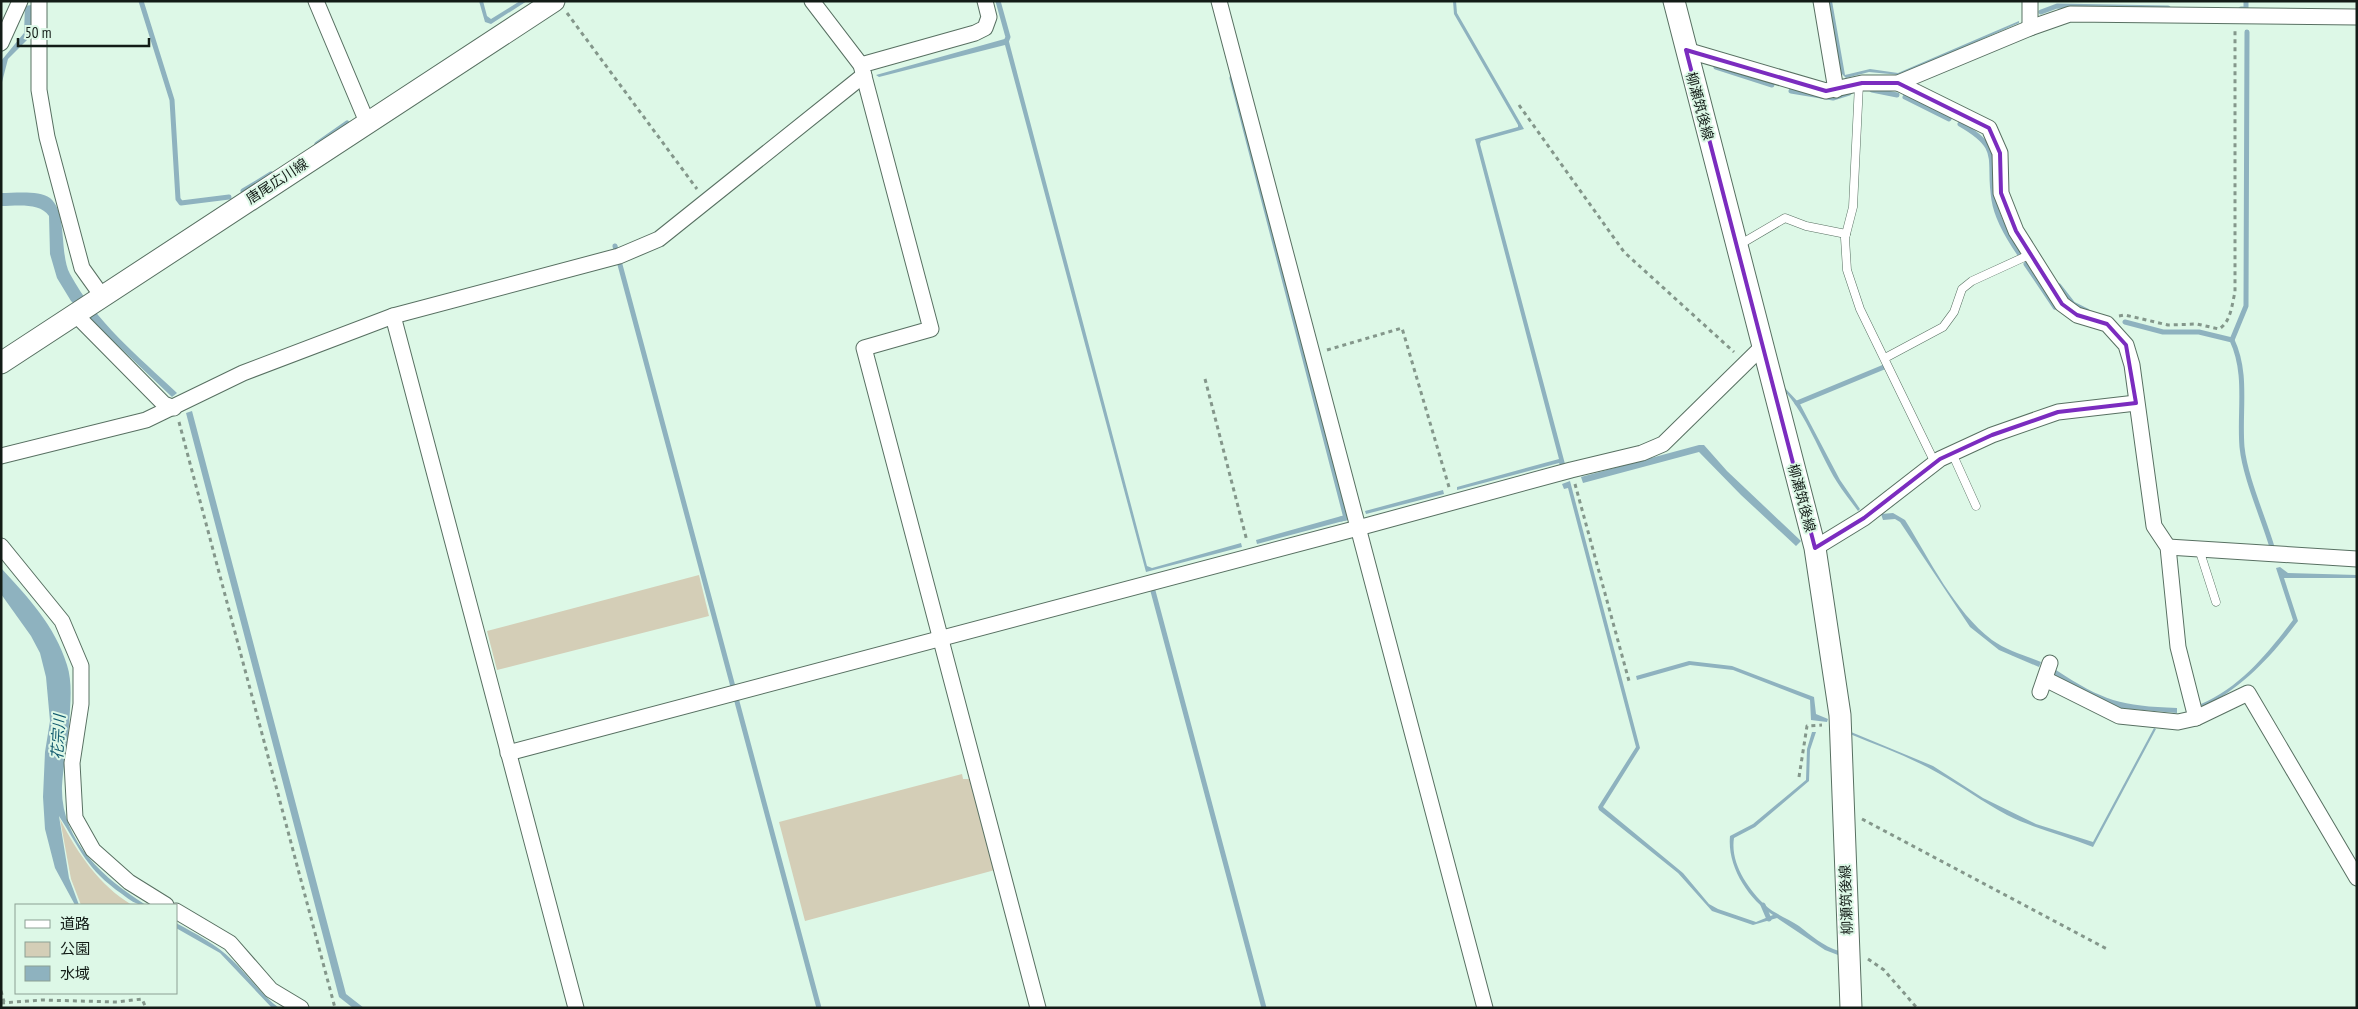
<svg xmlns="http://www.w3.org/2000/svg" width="2358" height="1009" viewBox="0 0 2358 1009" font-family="'PT Sans Narrow','Noto Sans JP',sans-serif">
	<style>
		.green { fill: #d4ceb7 }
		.water { fill: #8eb2bf }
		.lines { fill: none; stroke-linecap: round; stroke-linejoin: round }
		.stream { stroke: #8eb2bf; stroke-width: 5 }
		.service-casing { stroke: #587062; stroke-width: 9 }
		.minor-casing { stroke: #587062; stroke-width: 17 }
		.secondary-casing { stroke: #587062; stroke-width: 23 }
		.path { stroke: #84978b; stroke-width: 3; stroke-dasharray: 4 4; stroke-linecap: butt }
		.service { stroke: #fff; stroke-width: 8 }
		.minor { stroke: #fff; stroke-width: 15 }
		.secondary { stroke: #fff; stroke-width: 21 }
		.marked { fill: none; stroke: #7b2cbf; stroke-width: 4; stroke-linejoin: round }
		.labels { text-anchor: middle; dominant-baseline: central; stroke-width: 4; stroke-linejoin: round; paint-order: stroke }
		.street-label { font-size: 14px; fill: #131c17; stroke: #ddf8e7 }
		.water-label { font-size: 15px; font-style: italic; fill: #10596d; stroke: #ddf8e7 }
	</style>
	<rect width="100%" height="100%" fill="#ddf8e7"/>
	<g class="green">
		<polygon points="699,575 709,616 497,670 487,631"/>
		<polygon points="962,774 963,779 971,779 995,870 805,921 779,822"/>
		<path d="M60 819C78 854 99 885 132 905H81L71 879Z"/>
	</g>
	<g class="water">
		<polygon points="479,1 483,1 487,16 491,19 520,1 527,1 491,24 485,22"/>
		<polygon points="1453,1 1456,1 1457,13 1524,129 1481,141 1480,144 1565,464 1560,465 1559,463 1457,490 1457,487 1559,459 1475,139 1518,127 1518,125 1454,14"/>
		<polygon points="1828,1 1832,1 1845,75 1870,69 1898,73 2019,21 2019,23 1900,75 1869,72 1846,78 1840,72"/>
		<polygon points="31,5 31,30 27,40 8,59 1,86 1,61 24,33 25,6"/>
		<polygon points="1008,38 1147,566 1152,568 1241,543 1242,547 1146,572 1005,45 879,77 876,75"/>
		<path d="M1 193C15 193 39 190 50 198 68 213 59 254 70 274 96 322 138 356 177 393L172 397 71 301 57 278 50 254 49 216C40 202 16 206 1 206Z"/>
		<path d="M1784 387 1800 404 1840 480 1860 509 1858 511C1851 501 1843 492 1837 482 1818 451 1808 417 1783 389Z"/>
		<polygon points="192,411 346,994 364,1008 353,1008 339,997 186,413"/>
		<polygon points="1699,445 1704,445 1727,471 1801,541 1796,546 1741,495 1699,452 1583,483 1581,477"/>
		<path d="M1570 481 1640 748 1603 807 1683 873 1709 904 1718 909 1756 922 1773 915C1748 899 1727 866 1730 836L1753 824 1806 780 1807 749 1812 732H1816L1810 750 1809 781 1755 827 1734 838C1730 863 1748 889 1766 906 1775 914 1789 919 1799 926 1812 936 1823 946 1839 951L1838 955 1825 950 1777 918 1753 925 1712 911 1678 873 1599 810 1598 807 1636 747 1568 488 1564 489 1562 484Z"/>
		<polygon points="1443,490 1444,494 1366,514 1365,511"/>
		<path d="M1893 513 1905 520C1930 560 1954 611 1992 640 2006 650 2026 656 2041 662L2039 667 1999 650 1970 627 1900 522 1895 519 1883 520 1881 514Z"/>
		<polygon points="1345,515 1347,520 1257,544 1256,540"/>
		<path d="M2280 567 2288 573 2357 575V578H2284L2298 621C2271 657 2243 687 2202 708L2201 704C2240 688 2269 652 2293 620L2276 568Z"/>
		<path d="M1 568C28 597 55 626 67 665 73 683 70 707 69 725 68 746 63 766 62 786 60 840 104 879 146 905 135 905 130 900 122 894 86 869 81 850 59 816L69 878 79 905H75L55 868 45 829 43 797 45 752 50 721 46 677 40 653 31 636 1 594Z"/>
		<polygon points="1689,661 1732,666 1814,697 1816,714 1828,719 1827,722 1811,720 1810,700 1733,670 1690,665 1637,680 1636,676"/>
		<path d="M2056 670C2103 701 2121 706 2177 708V713L2119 708 2054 675Z"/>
		<path d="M2154 728 2156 729 2093 847C2064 835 2035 829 2007 815 1983 802 1961 786 1938 773 1910 757 1879 746 1850 734L1851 732 1933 766 1983 798 2036 824 2093 842Z"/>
		<path d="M176 923C196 934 216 944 232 960 249 976 261 995 279 1008H272L220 953 176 928Z"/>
	</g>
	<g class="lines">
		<g class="stream">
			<polyline points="141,1 172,100 178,199 181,203 229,197"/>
			<polyline points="998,1 1008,37 1006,42"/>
			<polyline points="2241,9 2246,9 2246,1"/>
			<polyline points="2041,12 2057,6 2168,8"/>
			<polyline points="1716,67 1772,85"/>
			<polyline points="1232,78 1346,518 1341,519"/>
			<polyline points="1872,90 1897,95"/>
			<polyline points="1791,91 1833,98 1849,93"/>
			<polyline points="1905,97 1949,119"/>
			<path d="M1960 124C2004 149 1987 159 1994 200 1997 219 2008 237 2019 253"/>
			<polyline points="317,144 347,123"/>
			<polyline points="243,191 271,174"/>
			<polyline points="615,246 819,1008"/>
			<polyline points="2026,264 2055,307"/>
			<polyline points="2059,286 2073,304 2087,311"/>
			<path d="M2125 322 2163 332H2199L2232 340C2248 374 2239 411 2242 447 2245 477 2263 517 2272 547"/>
			<polyline points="2232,340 2246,306 2247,32"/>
			<polyline points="1797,403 1884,367"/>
			<polyline points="1153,591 1264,1008"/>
			<polyline points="1763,905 1769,919"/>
		</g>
		<defs>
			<g id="service">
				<polyline points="1859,84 1853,207 1845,238 1847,270 1860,309 1935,463"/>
				<polyline points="1739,245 1785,218 1806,226 1846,234"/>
				<polyline points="1885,358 1943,327 1954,312 1962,289 1972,281 2031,254"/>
				<polyline points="1952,453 1976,506"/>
				<polyline points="2199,549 2216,602"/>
			</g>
			<g id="minor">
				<polyline points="39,1 39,90 47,137 82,268 102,296"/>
				<polyline points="316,1 367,122"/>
				<polyline points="812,1 861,65 931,329 864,348 1038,1008"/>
				<polyline points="1219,1 1485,1008"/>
				<polyline points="1821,1 1836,90"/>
				<polyline points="2030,28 2030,1"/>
				<polyline points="1,43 20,1"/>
				<polyline points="1686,50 1826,91 1862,83 1898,83 2030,28 2070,14 2357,17"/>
				<polyline points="861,65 975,33 985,28 989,17 985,1"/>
				<polyline points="1898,83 1989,128 2000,153 2001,193 2016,231 2062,304 2077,315 2107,324 2126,345 2132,365 2154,526 2168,547 2178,647 2196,718"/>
				<polyline points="75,314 164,404 174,408"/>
				<polyline points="393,316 576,1008"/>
				<polyline points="1,456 146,420 243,373 393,316 619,256 659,239 864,75"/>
				<polyline points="1,546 62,621 81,666 81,704 72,763 75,818 93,850 129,882 166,905"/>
				<polyline points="2168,547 2357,559"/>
				<polyline points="1815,548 1864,518 1940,459 1992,435 2058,412 2136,403"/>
				<polyline points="2045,679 2119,716 2178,722 2196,718 2248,693 2357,878"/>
				<polyline points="2040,692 2050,663"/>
				<polyline points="508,753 1358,528 1571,470 1642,453 1663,444 1763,346"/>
				<polyline points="176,911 230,943 271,990 301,1008"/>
			</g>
			<g id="secondary">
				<polyline points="1674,1 1815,548 1840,715 1851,1008"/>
				<polyline points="1,363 554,1"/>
			</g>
		</defs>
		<use href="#service" class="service-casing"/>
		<use href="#minor" class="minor-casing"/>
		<use href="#secondary" class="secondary-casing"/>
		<g class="path">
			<polyline points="567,13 697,189"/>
			<polyline points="1519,105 1624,252 1734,352"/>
			<path d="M2119 316 2125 315 2168 325 2197 324 2219 329C2231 322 2232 304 2235 292V31"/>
			<polyline points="1327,350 1402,328 1449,487"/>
			<polyline points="1205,379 1247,541"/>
			<polyline points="179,422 335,1008"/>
			<polyline points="1575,484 1629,681"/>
			<polyline points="1799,777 1807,726 1822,725"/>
			<polyline points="1862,819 2107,949"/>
			<polyline points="1868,959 1884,970 1917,1008"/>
			<polyline points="1,991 4,1002"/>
			<polyline points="1,1003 42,1000 117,1002 142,999 146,1008"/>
		</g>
		<use href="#service" class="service"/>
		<use href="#minor" class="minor"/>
		<use href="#secondary" class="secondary"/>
	</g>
	<path class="marked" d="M1686 50 1826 91 1862 83H1898L1989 128 2000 153 2001 193 2016 231 2062 304 2077 315 2107 324 2126 345 2136 403 2058 412 1992 435 1940 459 1864 518 1815 548Z"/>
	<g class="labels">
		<g class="street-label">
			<text transform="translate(1700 106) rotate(75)">柳瀬筑後線</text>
			<text transform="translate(277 181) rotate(-33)">唐尾広川線</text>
			<text transform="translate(1802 498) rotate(75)">柳瀬筑後線</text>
			<text transform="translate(1846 900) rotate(-92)">柳瀬筑後線</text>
		</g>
		<g class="water-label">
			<text transform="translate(58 737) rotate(-87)">花宗川</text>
		</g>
	</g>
	<rect width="2358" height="1009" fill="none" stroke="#131c17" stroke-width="5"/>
	<rect x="15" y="904" width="162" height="90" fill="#ddf8e7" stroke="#8ca094"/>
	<rect x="25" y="920" width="25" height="8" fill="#ffffff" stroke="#8ca094"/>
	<text x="60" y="929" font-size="15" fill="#131c17">道路</text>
	<rect x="25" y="942" width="25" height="15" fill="#d4ceb7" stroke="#8ca094"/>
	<text x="60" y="954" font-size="15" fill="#131c17">公園</text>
	<rect x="25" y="966" width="25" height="15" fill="#8eb2bf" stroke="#8ca094"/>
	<text x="60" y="979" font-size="15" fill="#131c17">水域</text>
	<path d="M18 38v8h131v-8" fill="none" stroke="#131c17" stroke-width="2.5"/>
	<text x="25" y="38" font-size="15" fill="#131c17" stroke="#ddf8e7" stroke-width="4" paint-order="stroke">50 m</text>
</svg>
